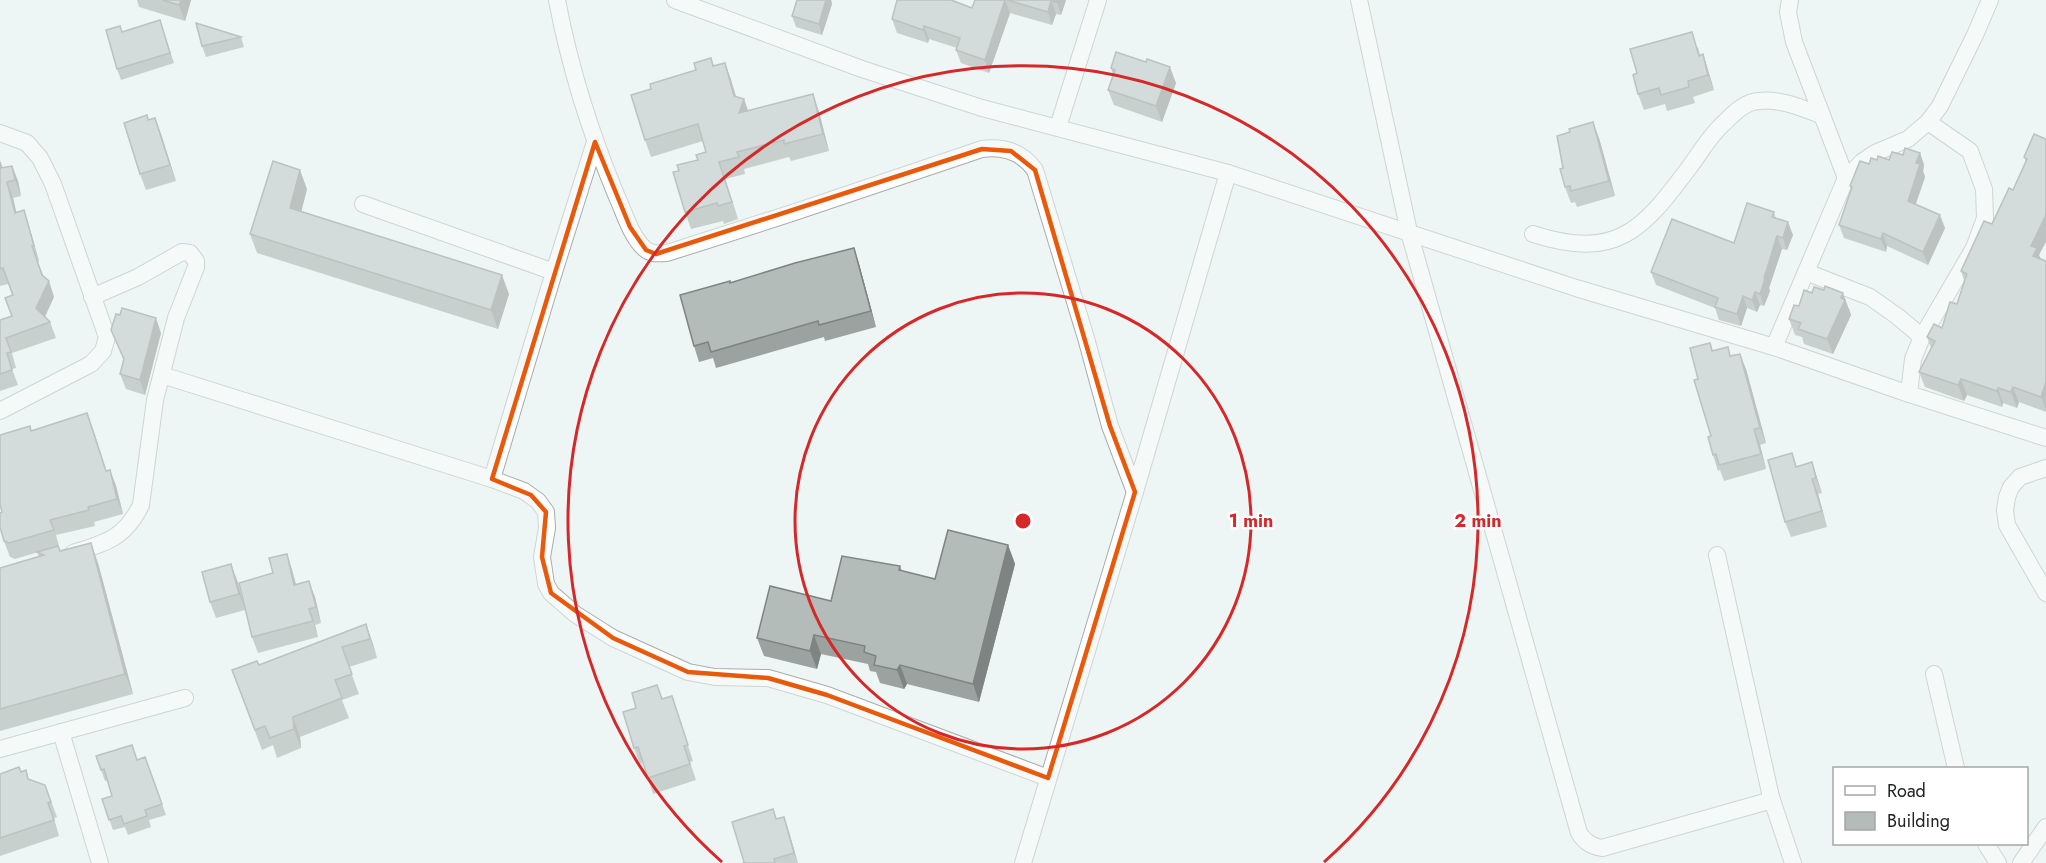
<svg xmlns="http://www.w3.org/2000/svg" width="2046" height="863" viewBox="0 0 2046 863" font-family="Jost,sans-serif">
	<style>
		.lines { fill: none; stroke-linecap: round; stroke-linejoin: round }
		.minor-casing { stroke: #a6aeac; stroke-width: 18 }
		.minor { stroke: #fff; stroke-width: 16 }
		.wall { fill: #9ba2a0 }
		.shaded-wall { fill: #7e8482 }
		.building { fill: #b4bcba; stroke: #7e8482; stroke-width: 1.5 }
		.marked { fill: none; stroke: #e8590c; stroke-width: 4.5; stroke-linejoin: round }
		.ring { fill: none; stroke: #d62828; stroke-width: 3 }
		.centre { fill: #d62828; stroke: #fff; stroke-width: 3 }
		.ring-label { font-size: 18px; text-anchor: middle; font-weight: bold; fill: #d62828; stroke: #fff; stroke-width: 5; stroke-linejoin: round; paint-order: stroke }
	</style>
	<rect width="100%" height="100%" fill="#edf6f4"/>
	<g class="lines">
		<defs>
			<g id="minor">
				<path d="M557 0C570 69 590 132 617 197 625 214 631 237 645 249 652 255 660 253 667 253L789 214 982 149C1004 146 1022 152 1035 170L1086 338 1110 426 1135 492"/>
				<polyline points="675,0 862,69 982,108 1228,173 1576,288 1774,347 1909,394 2046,438"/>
				<path d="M1359 0 1409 232 1579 833C1585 842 1591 846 1602 848L1772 800"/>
				<polyline points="1790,0 1788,12 1794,42 1846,178"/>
				<polyline points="1058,127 1098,0"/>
				<polyline points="0,133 27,143 40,158 53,184 107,337 103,351 91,364 0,411"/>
				<polyline points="363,204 554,272 492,479"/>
				<path d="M1533 234C1617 261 1643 230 1691 165 1702 150 1711 134 1725 122 1735 112 1745 102 1759 101 1780 98 1803 109 1822 115"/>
				<polyline points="554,272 595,142"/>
				<polyline points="1806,272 1870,297 1897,316 1922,337"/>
				<polyline points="1774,347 1846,178 1862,162 1875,153 1908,139 1928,122 1940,106 1975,35 1990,0"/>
				<polyline points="162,375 492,479 524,491 538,501 546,512 547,528 542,557 546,584 551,593 575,614 613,638 688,672 715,677 768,678 827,695 1048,778"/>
				<polyline points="1909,394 1913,359 1922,337 1974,248 1985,218 1984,189 1970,151 1928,122"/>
				<polyline points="2046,468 2020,477 2011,487 2007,497 2005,510 2007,525 2046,593"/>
				<path d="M73 553C106 543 125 538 141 505L155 400 176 318 196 267V261L190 253 182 252 138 277 92 297"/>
				<polyline points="1717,555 1771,797 1793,863"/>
				<polyline points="1934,674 1956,768"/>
				<polyline points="61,732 100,863"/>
				<polyline points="0,749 185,698"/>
				<polyline points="1986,844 1998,863"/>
				<polyline points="1023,863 1135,492 1228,173"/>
				<polyline points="2021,863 2046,827"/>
			</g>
		</defs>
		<use href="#minor" class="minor-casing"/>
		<use href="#minor" class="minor"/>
	</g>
	<g class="wall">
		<polygon points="137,0 191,0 185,21 139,7"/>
		<polygon points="797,0 831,0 832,4 822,35 796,27 792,16"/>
		<polygon points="952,0 972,8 975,0 1066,0 1061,15 1056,14 1052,25 1010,13 989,73 961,63 956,50 957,48 929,39 928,43 897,33 892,19"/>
		<polygon points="160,20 174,63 121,80 117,69 123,32"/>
		<polygon points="241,37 244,47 206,57 202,46"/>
		<polygon points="1698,47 1700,55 1703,54 1714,90 1693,97 1695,103 1667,111 1665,104 1644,110 1638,94"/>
		<polygon points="711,58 714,66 725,63 731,80 736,96 748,111 813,94 819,112 829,151 791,161 789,157 744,169 745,174 725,179 738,219 724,224 723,221 691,229 685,212 679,171 698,160 706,152 703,141 651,157 645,140 651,89 696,70"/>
		<polygon points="1111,68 1176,83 1162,122 1114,105 1108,90 1113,75"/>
		<polygon points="155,118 176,181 146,190 140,174"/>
		<polygon points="2034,134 2039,255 2041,259 2046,261 2046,412 2019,402 2017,408 2003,403 2002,407 1967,395 1964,401 1925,387 1919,372 1931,348 1927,337 1942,328 1957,304 1964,280 1961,271 1992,224 2013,190 2026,162 2024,157"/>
		<polygon points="1599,138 1615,196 1577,207 1575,202 1571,203 1565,187 1563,168"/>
		<polygon points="1920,153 1924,165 1923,171 1925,177 1916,204 1945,228 1928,265 1887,246 1886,252 1844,238 1839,225 1851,188 1850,186 1869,164 1877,160 1889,160 1903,155"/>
		<polygon points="0,160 3,168 12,166 18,181 21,196 13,198 16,212 24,210 29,226 39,261 38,262 43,275 54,297 45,317 50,322 56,338 12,353 16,368 12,369 18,385 0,391 0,320 12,316 12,295 8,284 0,286"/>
		<polygon points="307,189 301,212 509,294 498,329 257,253 250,234"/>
		<polygon points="1774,212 1776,219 1793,235 1787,250 1782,249 1769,288 1770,291 1764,306 1760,305 1757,312 1747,308 1741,326 1719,320 1715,308 1656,285 1651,272 1734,243"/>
		<polygon points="854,248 859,264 876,327 825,341 824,337 716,368 713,358 699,362 694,346 730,283"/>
		<polygon points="1799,306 1849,308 1851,315 1833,354 1804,344 1802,337 1795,335 1789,319"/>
		<polygon points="111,330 161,333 145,395 126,389 120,374 124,361"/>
		<polygon points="1710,343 1713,351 1731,356 1746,369 1766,443 1760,445 1766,469 1724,481 1720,470 1718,471 1713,455 1711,436 1698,379"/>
		<polygon points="93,429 106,471 110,470 116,486 123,514 94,522 95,526 56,535 59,546 15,559 10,557 4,541 31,431"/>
		<polygon points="1792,453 1797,467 1812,462 1822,493 1818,494 1827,527 1791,537 1785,522"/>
		<polygon points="1008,545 1015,564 979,702 907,684 904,689 880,683 876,672 870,671 868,664 821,654 817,669 764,656 757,638 900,566 902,571 935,579"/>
		<polygon points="60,551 98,563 133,694 0,731 0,568 39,557 37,552"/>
		<polygon points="287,554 292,570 296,584 315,597 321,623 315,625 318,637 258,653 252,637 273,573"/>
		<polygon points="237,580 245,610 216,618 210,602"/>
		<polygon points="366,624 377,658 349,667 359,694 342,700 349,718 300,737 301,748 277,758 273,745 262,750 232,670 259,665"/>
		<polygon points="657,685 662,699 672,696 693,761 690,762 696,780 653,794 643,763 640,764 634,748 636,708"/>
		<polygon points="96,756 138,760 145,757 166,815 149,820 151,827 128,835 125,827 113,830 102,799 112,796 107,780 105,781"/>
		<polygon points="21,772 29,779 45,785 57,817 54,818 59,836 0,856 0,774"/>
		<polygon points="773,809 777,819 784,817 798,863 743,863 744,862"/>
	</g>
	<g class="shaded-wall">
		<polygon points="181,0 191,0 185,21 179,5"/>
		<polygon points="826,0 831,0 832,4 822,35 819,24"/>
		<polygon points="1005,0 1010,13 989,73 985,60"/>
		<polygon points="1057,0 1066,0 1061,15 1057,2"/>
		<polygon points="1051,1 1056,14 1052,25 1048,12"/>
		<polygon points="924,26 929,39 928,43 923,30"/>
		<polygon points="1703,54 1708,70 1714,90 1708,75"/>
		<polygon points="725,63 731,80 740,111 744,99 750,116 745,130 734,96"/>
		<polygon points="1170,67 1176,83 1162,122 1156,106"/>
		<polygon points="813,94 819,112 829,151 823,134"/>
		<polygon points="155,118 161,134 176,181 170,165"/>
		<polygon points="1593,122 1599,138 1615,196 1609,181"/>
		<polygon points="1920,153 1924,165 1923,171 1925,177 1912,214 1908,201 1916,163"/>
		<polygon points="719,162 725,179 738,219 732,202"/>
		<polygon points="12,166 18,181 21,196 15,180"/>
		<polygon points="300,170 307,189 297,228 290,208"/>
		<polygon points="7,182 13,198 20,228 15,213"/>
		<polygon points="24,210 29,226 39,261 34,246"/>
		<polygon points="1940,215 1945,228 1928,265 1923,252"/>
		<polygon points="2046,215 2046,242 2039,255 2042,263 2033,256 2031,246"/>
		<polygon points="1788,222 1793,235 1787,250 1783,238"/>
		<polygon points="1883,233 1887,246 1886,252 1881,239"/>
		<polygon points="1777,236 1782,249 1769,288 1770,291 1764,306 1760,294"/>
		<polygon points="854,248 859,264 876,327 871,311"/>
		<polygon points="502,275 509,294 498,329 491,310"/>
		<polygon points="49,281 54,297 41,324 36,308"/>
		<polygon points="1755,292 1760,305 1757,312 1752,300"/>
		<polygon points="1843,293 1851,315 1833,354 1827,339"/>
		<polygon points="1743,296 1747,308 1741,326 1737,314"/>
		<polygon points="156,318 161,333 145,395 140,380"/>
		<polygon points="1740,354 1746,369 1766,443 1760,428"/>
		<polygon points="1961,379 1967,395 1964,401 1958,385"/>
		<polygon points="2046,382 2046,410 2041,397"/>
		<polygon points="2013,387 2019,402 2017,408 2011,392"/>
		<polygon points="1998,388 2003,403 2002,407 1997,391"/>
		<polygon points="87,413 93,429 111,487 106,471"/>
		<polygon points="1754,429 1760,445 1766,469 1761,454"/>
		<polygon points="1812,462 1817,478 1822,493 1816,478"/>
		<polygon points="110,470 116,486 123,514 117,499"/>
		<polygon points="1812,479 1818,494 1827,527"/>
		<polygon points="91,543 98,563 133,694 125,674"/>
		<polygon points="1008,545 1015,564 979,702 973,684"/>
		<polygon points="287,554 292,570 300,600 294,585"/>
		<polygon points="231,564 237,580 245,610 239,594"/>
		<polygon points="309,581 315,597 321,623 316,607"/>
		<polygon points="309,609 315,625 318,637 313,621"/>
		<polygon points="366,624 373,644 377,658 370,639"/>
		<polygon points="814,635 821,654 817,669 810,651"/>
		<polygon points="900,665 907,684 904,689 897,670"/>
		<polygon points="293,717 300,737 301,748 294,729"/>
		<polygon points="784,817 789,832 798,863 794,853"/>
	</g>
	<g class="building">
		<polygon points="162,0 181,0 179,5"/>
		<polygon points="797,0 826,0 819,24 792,16"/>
		<polygon points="897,0 951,0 972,8 975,0 1005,0 985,60 956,50 960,38 924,26 923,30 892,19"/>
		<polygon points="1007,0 1057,0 1057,2 1051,1 1048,12"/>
		<polygon points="160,20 170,53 117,69 106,30 120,26 122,32"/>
		<polygon points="196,23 241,37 202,46"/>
		<polygon points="1692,32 1699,56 1703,54 1708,75 1688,81 1689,87 1661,95 1659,88 1638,94 1633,75 1637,73 1630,49"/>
		<polygon points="1116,52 1146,62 1147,59 1170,67 1156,106 1108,90 1115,70 1111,68"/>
		<polygon points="711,58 713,66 725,63 734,96 744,99 739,113 813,94 823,134 784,144 784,140 737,152 739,157 719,162 732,202 718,206 717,203 685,212 673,172 679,171 677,165 698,160 696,155 706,152 698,124 645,140 631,95 651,89 650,84 696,70 694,63"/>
		<polygon points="147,115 148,120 155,118 170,165 140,174 124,123"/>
		<polygon points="1593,122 1609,181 1571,191 1570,186 1565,187 1560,169 1563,168 1557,136 1570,132 1569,129"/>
		<polygon points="2034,134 2046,139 2046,215 2031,246 2037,248 2033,256 2046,261 2046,382 2041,397 2013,387 2011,392 1998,388 1997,391 1961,379 1958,385 1919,372 1935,341 1927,337 1934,324 1942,328 1950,302 1957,304 1967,274 1961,271 1984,221 1992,224 2009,188 2013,190 2027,159 2024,157"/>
		<polygon points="1905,148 1920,153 1916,163 1920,164 1908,201 1940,215 1923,252 1883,233 1881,239 1839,225 1852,187 1850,186 1860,161 1869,164 1871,158 1877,160 1878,156 1889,160 1892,152 1903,155"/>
		<polygon points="273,161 300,170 290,208 502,275 491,310 250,234"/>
		<polygon points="0,162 1,168 12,166 15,180 7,182 15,213 24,210 34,246 32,246 42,275 49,281 36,308 50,322 6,338 11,352 7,353 12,370 0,374 0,320 12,316 5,298 13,295 3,268 0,269"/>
		<polygon points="1747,203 1774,212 1772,217 1788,222 1783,238 1777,236 1764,278 1765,279 1760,294 1755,292 1752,300 1743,296 1737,314 1715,307 1718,298 1651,272 1672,219 1734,243"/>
		<polygon points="854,248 871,311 819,325 818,321 711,352 708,342 694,346 680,295 730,281 730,283 795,263"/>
		<polygon points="1825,286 1843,293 1841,298 1845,300 1827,339 1798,329 1801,323 1789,319 1794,305 1799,306 1804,290 1812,293 1814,287 1824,290"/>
		<polygon points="122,308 156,318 140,380 120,374 124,359 111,330 116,314 120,315"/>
		<polygon points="1710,343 1712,351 1728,347 1730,356 1740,354 1760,428 1754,429 1761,454 1719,465 1716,454 1713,455 1708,437 1711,436 1694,380 1698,379 1690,348"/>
		<polygon points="87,413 106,471 110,470 117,499 88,507 89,510 50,520 54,530 9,543 4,541 0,527 0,513 2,512 0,504 0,435 30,426 31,431"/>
		<polygon points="1792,453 1796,467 1812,462 1816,478 1812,479 1822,511 1785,522 1768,460"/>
		<polygon points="948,530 1008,545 973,684 900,665 897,670 874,665 876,656 864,652 865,646 814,635 810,651 757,638 770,586 831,601 842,556 900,566 899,570 935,579"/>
		<polygon points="91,543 125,674 0,709 0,568 44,555 37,552 58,546 60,551"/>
		<polygon points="287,554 294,585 309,581 316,607 309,609 313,621 252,637 239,583 273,573 269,558"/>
		<polygon points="231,564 239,594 210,602 202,572"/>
		<polygon points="366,624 370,639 342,647 352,674 335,680 342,698 293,717 294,729 270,738 265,726 255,730 232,670 257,661 259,665"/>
		<polygon points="657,685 662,699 672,696 688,745 684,746 690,764 648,778 638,747 634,748 623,712 636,708 632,693"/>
		<polygon points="132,745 137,760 145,757 162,804 145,810 147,816 124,824 121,816 109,820 102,799 112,796 104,769 101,770 96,756"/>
		<polygon points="19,767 21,772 26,770 28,779 45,785 51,802 48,803 54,820 0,838 0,774"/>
		<polygon points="773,809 776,819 784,817 794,853 774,859 775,863 743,863 744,862 732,822"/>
	</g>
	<path d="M0 0H2046V863H0ZM595 142 630 227 646 250 656 254 982 149 1011 151 1035 170 1110 426 1135 492 1048 778 827 695 768 678 688 672 613 638 551 593 542 557 546 512 531 495 492 479Z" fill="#edf6f4" fill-opacity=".55" fill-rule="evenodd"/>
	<path class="marked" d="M595 142 630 227 646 250 656 254 982 149 1011 151 1035 170 1110 426 1135 492 1048 778 827 695 768 678 688 672 613 638 551 593 542 557 546 512 531 495 492 479Z"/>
	<g class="ring">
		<circle cx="1023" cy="521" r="228"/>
		<path d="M722 862A455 455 0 1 1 1324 862"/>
	</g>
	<circle cx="1023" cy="521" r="9" class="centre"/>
	<g class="ring-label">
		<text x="1251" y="527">1 min</text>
		<text x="1478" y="527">2 min</text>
	</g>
	<rect x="1833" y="767" width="195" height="78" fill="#ffffff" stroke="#a6a7a7" stroke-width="1.5"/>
	<rect x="1845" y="786" width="30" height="9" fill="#ffffff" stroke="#a6a7a7" stroke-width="1.5"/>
	<text x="1887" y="797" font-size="18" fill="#202322">Road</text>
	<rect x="1845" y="812" width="30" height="18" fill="#b4bcba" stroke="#a6a7a7" stroke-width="1.5"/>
	<text x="1887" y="827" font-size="18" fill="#202322">Building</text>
</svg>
